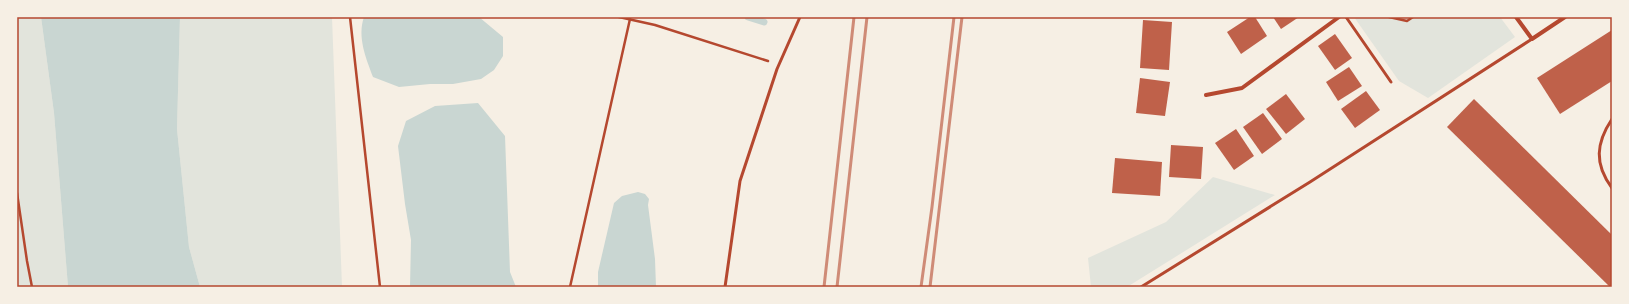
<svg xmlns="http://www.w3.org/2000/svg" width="1629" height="304" viewBox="0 0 1629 304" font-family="'DejaVu Sans',sans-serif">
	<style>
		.green { fill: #e2e4dc }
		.water { fill: #c9d6d2 }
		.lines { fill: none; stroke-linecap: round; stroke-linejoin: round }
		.stream { stroke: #c9d6d2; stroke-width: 7 }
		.building { fill: #bf614a }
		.path { stroke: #b5482f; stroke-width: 2.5 }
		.service { stroke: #b5482f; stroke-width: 3 }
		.minor { stroke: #b5482f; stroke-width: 4 }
		.rail { stroke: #cf8b77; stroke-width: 3 }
		.neatline { fill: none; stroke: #b5482f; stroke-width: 1.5 }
	</style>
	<rect width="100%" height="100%" fill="#f6efe4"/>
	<g class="green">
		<polygon points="17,17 41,17 54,113 68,287 17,287"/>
		<polygon points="180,17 332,17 342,287 200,287 189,247 177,129"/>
		<polygon points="1354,17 1500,17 1515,37 1428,98 1399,81"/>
		<polygon points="1213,177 1275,195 1127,287 1091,287 1088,258 1166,222"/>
	</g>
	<g class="water">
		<polygon points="41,17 180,17 177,129 189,247 200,287 68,287 54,113"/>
		<path d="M364 17H479L503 37V56L494 70 481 79 453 84H430L399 87 373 77C366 58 357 37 364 17Z"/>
		<polygon points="478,103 505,136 510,272 516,287 410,287 411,240 405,204 398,146 406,121 435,106"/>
		<polygon points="638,192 645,194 649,199 648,205 655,259 656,287 598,287 598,272 614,203 622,196"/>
	</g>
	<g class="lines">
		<polyline class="stream" points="748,17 764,22"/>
	</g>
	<g class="building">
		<polygon points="1250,17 1255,17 1267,36 1241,54 1227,32"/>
		<polygon points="1273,17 1299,17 1281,29"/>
		<polygon points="1143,20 1172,22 1169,70 1140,68"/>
		<polygon points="1612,30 1612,81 1560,114 1537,78"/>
		<polygon points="1335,34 1352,58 1335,70 1318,46"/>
		<polygon points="1349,67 1362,86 1338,101 1326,82"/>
		<polygon points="1140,78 1170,82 1165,116 1136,113"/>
		<polygon points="1366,91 1380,110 1355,128 1341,109"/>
		<polygon points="1286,94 1305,119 1286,134 1266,109"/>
		<polygon points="1474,99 1612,235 1612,287 1610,287 1447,127"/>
		<polygon points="1263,113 1282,139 1262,154 1243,127"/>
		<polygon points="1236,129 1254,156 1234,170 1215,143"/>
		<polygon points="1171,145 1203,147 1201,179 1169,177"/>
		<polygon points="1115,158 1162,162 1160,196 1112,193"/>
	</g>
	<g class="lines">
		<g class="path">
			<polyline points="350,17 380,287"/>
			<polyline points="619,17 655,25 768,61"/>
			<polyline points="1389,17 1407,21 1413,17"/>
			<polyline points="17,193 27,261 32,287"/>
			<polyline points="570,287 630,19"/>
		</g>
		<g class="service">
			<polyline points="1346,17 1391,82"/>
			<path d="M1612 119C1596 143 1594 164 1612 188"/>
			<polyline points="725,287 740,181 777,69 800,17"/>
			<polyline points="1141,287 1310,182 1532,39"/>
		</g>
		<g class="minor">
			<polyline points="1516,17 1532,39 1565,17"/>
			<polyline points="1206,95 1242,88 1339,17"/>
		</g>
		<g class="rail">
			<polyline points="824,287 854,17"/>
			<polyline points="837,287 867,17"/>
			<polyline points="921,287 932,207 954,17"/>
			<polyline points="930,287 962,17"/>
		</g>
	</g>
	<rect width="1629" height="304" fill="none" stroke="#f6efe4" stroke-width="36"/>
	<rect x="18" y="18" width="1593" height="268" class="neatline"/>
</svg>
